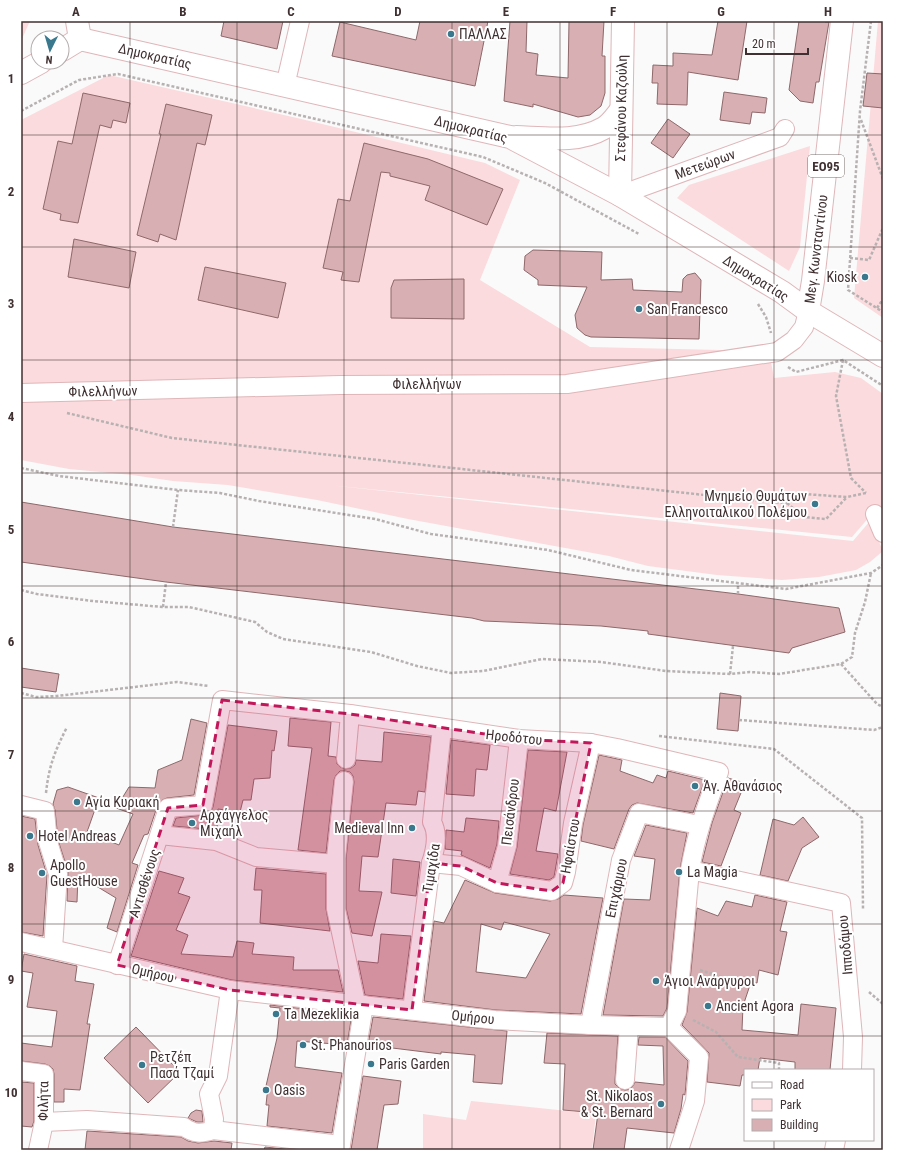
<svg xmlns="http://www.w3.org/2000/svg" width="904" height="1171" viewBox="0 0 904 1171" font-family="'Roboto Condensed',sans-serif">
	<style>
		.green { fill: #fbdbdd }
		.building { fill: #d8afb2; stroke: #8e686b; fill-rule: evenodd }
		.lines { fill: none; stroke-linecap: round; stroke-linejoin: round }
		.street-casing { stroke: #dfb6b9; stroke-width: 20 }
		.secondary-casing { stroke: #dfb6b9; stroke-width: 24 }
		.primary-casing { stroke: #dfb6b9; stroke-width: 24 }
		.path { stroke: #b7b1b2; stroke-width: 2.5; stroke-dasharray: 3 2; stroke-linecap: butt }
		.street { stroke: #fff; stroke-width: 18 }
		.secondary { stroke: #fff; stroke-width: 22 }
		.primary { stroke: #fff; stroke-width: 22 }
		.marked { fill: #c2185b; fill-opacity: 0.2; stroke: #c2185b; stroke-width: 3; stroke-dasharray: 8 5; stroke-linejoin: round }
		.grid { fill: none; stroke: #403031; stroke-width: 1; stroke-opacity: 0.55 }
		.poi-dot { fill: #3a788e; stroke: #fff; stroke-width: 1.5 }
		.labels { text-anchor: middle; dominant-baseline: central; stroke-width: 4; stroke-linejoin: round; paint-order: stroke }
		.shield { fill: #fff; stroke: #796e6f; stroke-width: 1 }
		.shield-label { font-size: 13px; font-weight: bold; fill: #403031 }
		.poi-label { font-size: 14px; fill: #403031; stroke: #fff; text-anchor: start }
		.street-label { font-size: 14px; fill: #403031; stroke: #fff }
		.neatline { fill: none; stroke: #403031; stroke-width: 1.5 }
		.grid-label { font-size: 13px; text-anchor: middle; font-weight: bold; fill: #403031 }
	</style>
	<rect width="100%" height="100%" fill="#fafafa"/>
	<g class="green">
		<polygon points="21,21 30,21 21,41"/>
		<polygon points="878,21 883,21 883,318 854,298"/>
		<polygon points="109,75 297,118 485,163 520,180 480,280 590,347 769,351 774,378 835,372 861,378 883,394 883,506 877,508 852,537 328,485 853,541 870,521 883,551 870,562 856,570 819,577 782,580 717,575 648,566 609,556 408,519 317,500 228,485 173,481 132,475 69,469 21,460 21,120"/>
		<polygon points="810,146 800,247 789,271 677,198 689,185"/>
		<polygon points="471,1101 596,1114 592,1150 423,1150 423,1114 466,1120"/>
	</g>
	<g class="building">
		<polygon points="224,21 283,21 277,49 221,36"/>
		<polygon points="420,21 488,21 475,86 332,56 340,22 416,40"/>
		<polygon points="510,21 527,21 526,52 538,54 536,75 568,78 569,21 604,21 602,56 605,56 605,93 601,106 590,115 578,117 533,104 533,107 504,101"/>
		<polygon points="718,21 747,21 738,80 688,72 687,105 657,104 658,83 652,83 653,65 673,66 673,53 712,55"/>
		<polygon points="799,21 825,21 825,22 829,22 819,82 816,82 813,103 800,101 789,90"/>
		<polygon points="867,73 883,74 883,108 863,106"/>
		<polygon points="724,92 767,98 765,113 752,112 750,124 720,120"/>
		<polygon points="83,93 130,103 126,123 113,120 111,128 100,125 78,223 60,220 61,214 43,209 58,141 72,144"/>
		<polygon points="166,104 212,115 205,145 197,143 176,240 160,234 158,242 137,235 161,134 159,134"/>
		<polygon points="668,119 690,134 673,158 651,143"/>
		<polygon points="364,143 428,159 503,189 487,225 425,200 430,186 390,176 390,173 381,172 359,282 341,280 343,272 323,268 338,199 350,201"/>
		<polygon points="74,239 136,252 129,288 68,277"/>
		<polygon points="533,250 602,252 601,280 632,279 633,290 682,292 683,279 687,275 695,273 701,280 699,339 591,337 585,335 577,328 575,315 587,287 538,285 538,280 524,270 525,256"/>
		<polygon points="205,267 286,283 278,318 198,300"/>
		<polygon points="464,279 464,319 391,318 391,288 394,280"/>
		<polygon points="21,502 173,527 738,594 839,608 845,632 792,648 789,653 648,634 648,631 601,626 484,621 472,618 166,582 21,562"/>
		<polygon points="21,668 59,674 56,692 21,687"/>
		<polygon points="720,693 741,696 738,731 717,729"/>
		<polygon points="290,718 331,722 328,756 336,757 337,764 340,767 345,769 351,768 355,765 356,760 382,762 384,732 431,737 425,792 418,791 416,805 386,803 378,857 362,856 359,891 382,892 372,936 352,933 346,908 346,859 354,782 353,776 350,772 345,771 340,771 336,775 334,780 326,853 298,850 312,748 288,746"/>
		<polygon points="191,719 207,723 194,795 167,798 162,800 158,804 148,834 144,835 132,863 138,865 117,932 107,928 116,898 78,875 77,902 67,901 68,871 58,840 55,810 53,804 57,790 68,787 99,798 87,832 119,845 133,814 116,808 129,787 155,788 158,770 182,760"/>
		<polygon points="228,725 277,731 274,751 272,750 270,778 254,779 251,800 243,800 240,812 218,809 217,830 173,826 176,818 204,815 210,813 213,807"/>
		<polygon points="451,740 490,745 487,770 476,769 474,796 446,794"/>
		<polygon points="528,750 567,752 556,811 544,808 536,851 558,854 554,877 549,880 510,874 517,847"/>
		<polygon points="599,755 622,760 620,771 653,783 657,775 666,778 668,771 705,780 693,813 637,803 632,805 629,809 614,849 581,841 583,825"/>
		<polygon points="728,778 745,783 734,810 741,813 721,866 702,862 712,823"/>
		<polygon points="21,816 35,819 38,845 47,875 43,936 21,932"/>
		<polygon points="803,817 819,837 802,848 788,881 760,875 773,819 794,825"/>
		<polygon points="466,818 499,821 497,844 490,868 461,855 462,851 445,849 446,830 464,832"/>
		<polygon points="646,825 687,833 680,869 667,1008 663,1016 603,1015 624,899 650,900 655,859 634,856"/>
		<polygon points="393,859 420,862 416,896 391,893"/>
		<polygon points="256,868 326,874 326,909 330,931 260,923 262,890 254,890"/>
		<polygon points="159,871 184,878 178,893 190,897 176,930 188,935 181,954 233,957 237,941 254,943 252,954 294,957 293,970 338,970 343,992 232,980 131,956"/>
		<path d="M465 880 495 893 550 901 558 899 564 895 603 898 581 1014 496 1010 424 1001 434 921 444 923ZM504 922 550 934 526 978 476 972 481 924 501 930Z"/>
		<polygon points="755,895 787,902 780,931 787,932 778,975 759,970 757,983 751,982 743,1006 742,1030 798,1035 801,1004 836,1008 830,1070 795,1070 795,1062 760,1058 758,1070 745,1070 745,1075 742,1075 740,1086 707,1082 709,1053 682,1025 687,1012 697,908 718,916 726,901 752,907"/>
		<polygon points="381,934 411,936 403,999 365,995 358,961 378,963"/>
		<polygon points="24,954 77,966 75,981 94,984 87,1024 90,1024 80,1090 64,1089 64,1102 54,1102 54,1074 53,1069 50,1066 45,1064 21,1061 21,1043 52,1047 57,1011 27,1007 33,973 21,971"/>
		<polygon points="270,1005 352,1014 347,1045 297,1041 295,1067 342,1073 332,1133 267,1126 269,1105 266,1105 268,1086 266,1086 277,1038 280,1008 270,1007"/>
		<polygon points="373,1017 507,1031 502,1084 473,1082 475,1055 441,1052 441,1054 368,1045"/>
		<polygon points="136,1027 180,1072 148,1103 104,1058"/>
		<polygon points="547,1033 618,1036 615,1080 615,1084 619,1088 625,1090 630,1089 633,1086 635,1082 664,1085 663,1046 638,1045 639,1037 665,1037 688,1061 685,1095 683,1094 681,1109 674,1133 627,1128 624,1150 593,1150 598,1113 563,1110 565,1064 544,1063"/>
		<polygon points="363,1076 401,1081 398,1104 384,1105 377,1150 351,1150"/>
		<polygon points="21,1082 34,1083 34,1121 32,1127 21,1126"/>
		<polygon points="196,1110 202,1111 203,1122 197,1122 188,1118 191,1113"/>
		<polygon points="87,1131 181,1137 188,1141 198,1143 214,1141 232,1143 231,1150 85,1150"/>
		<polygon points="265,1147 293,1150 264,1150"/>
	</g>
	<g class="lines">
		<defs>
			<g id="street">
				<polyline points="285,86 300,21"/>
				<polyline points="620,195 780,137 785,129"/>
				<polyline points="21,393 340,385 567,384 777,352 794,340 804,327 808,311"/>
				<polyline points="875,514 883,533"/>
				<polyline points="346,759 350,714"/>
				<polyline points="344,781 336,858 336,909 356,1003"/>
				<polyline points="21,805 45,811 48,842 58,874 53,949"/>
				<polyline points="160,835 216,841 256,857 336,864"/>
				<polyline points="431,863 461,866 497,883 552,891 563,883 566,872 573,823 591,743"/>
				<polyline points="690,870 841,903 853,1037 852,1070"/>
				<polyline points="497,883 507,846 519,739"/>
				<polyline points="21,942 230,990 495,1020 590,1025 669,1027"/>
				<path d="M117 965 168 808 203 805 222 700 350 714 519 739 591 743 617 748 719 772C707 805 696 834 690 870L677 1011 669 1027"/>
				<path d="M412 1010 431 863C435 851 439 834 432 822L442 728"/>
				<polyline points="590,1025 621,860 639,813 699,825"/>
				<polyline points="669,1027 699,1057 695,1101 679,1150"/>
				<polyline points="21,1071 44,1074 44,1122 38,1150"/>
				<polyline points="625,1080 629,1026"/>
				<path d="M44 1122 87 1120 184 1127C194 1134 201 1134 213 1130L341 1145"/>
				<polyline points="213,1130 214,1119 209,1094 218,1076 230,990"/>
				<polyline points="340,1150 364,1005"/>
				<polyline points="834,1150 836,1140"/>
			</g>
			<g id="secondary">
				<polyline points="77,21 80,39"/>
				<polyline points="80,39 510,137 620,195"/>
				<polyline points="62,50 80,39"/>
				<polyline points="21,73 41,62"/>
				<path d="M516 137C545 138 578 143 604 128 611 124 616 116 621 110"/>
			</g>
			<g id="primary">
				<polyline points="623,21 620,195 782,292 808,311 883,356"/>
				<polyline points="808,311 813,281 842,21"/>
			</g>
		</defs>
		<use href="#street" class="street-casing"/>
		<use href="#secondary" class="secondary-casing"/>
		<use href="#primary" class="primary-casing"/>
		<g class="path">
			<polyline points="871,21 860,111 848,290 883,312"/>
			<polyline points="21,111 79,80 118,74 483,157 545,183 639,234"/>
			<polyline points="861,120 883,179"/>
			<polyline points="850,258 869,260 883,228"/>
			<polyline points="758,304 766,317 771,333"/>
			<polyline points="877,308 883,299"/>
			<polyline points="843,360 836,396 851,478 866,493"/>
			<polyline points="788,367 796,372 843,360 883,386"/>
			<polyline points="67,413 172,438 770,502 787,503 804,494 847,497 866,493"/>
			<polyline points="21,468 59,476 101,481 178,490 220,493 259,501 375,519 431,534 548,550 631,570 786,589 871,573 883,565"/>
			<polyline points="787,503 803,517 826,519 847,497"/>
			<polyline points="173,527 178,490"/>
			<polyline points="21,590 37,594 93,601 163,607 189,607 255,622 267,632 283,639 371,652 417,666 451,673 483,671 542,659 601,662 666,671 730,674 750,672 779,674 841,664 852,657 855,633 865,602 871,573"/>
			<polyline points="738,594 738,584"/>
			<polyline points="163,607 166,582"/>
			<polyline points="841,664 877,704 883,707"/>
			<polyline points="730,674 733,646"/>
			<polyline points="21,693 36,697 57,696 177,682 209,686"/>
			<polyline points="739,720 874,730 883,727"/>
			<polyline points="659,736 774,749 862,818 863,909"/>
			<path d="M46 793C49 765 55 751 67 727"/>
			<polyline points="700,970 753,987"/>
			<polyline points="869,992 883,1004"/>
			<polyline points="693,1020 716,1032 738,1057 779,1063 779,1070"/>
		</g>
		<use href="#street" class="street"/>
		<use href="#secondary" class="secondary"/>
		<use href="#primary" class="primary"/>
	</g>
	<path class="marked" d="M222 700 350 714 519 739 591 743 563 883 552 891 497 883 461 866 431 863 412 1010 230 990 117 965 168 808 203 805Z"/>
	<path class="grid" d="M130 21V1150M237 21V1150M344 21V1150M452 21V1150M560 21V1150M667 21V1150M774 21V1070M21 135H883M21 247H883M21 360H883M21 473H883M21 586H883M21 698H883M21 811H883M21 924H883M21 1036H883M774 1140V1150"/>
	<g class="poi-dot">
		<circle cx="451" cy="34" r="4"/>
		<circle cx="865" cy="277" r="4"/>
		<circle cx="639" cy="309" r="4"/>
		<circle cx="815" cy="504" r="4"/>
		<circle cx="695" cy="786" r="4"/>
		<circle cx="77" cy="802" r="4"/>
		<circle cx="192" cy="823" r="4"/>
		<circle cx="412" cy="828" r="4"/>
		<circle cx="30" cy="836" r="4"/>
		<circle cx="679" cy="872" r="4"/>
		<circle cx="42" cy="873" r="4"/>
		<circle cx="656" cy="981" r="4"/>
		<circle cx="708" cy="1006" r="4"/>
		<circle cx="276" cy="1014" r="4"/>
		<circle cx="303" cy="1045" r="4"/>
		<circle cx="371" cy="1064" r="4"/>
		<circle cx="142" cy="1065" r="4"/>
		<circle cx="266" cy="1090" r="4"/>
		<circle cx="661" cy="1104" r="4"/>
	</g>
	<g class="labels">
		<rect class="shield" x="808" y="155" width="36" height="22" rx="3"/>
		<g class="shield-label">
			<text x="826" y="166">ΕΟ95</text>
		</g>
		<g class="poi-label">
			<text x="459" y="34">ΠΑΛΛΑΣ</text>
			<text x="857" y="277" text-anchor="end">Kiosk</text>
			<text x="647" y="309">San Francesco</text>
			<text x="807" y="496" text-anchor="end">Μνημείο Θυμάτων<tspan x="807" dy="16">Ελληνοιταλικού Πολέμου</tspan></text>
			<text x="703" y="786">Άγ. Αθανάσιος</text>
			<text x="85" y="802">Αγία Κυριακή</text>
			<text x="200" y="815">Αρχάγγελος<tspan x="200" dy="16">Μιχαήλ</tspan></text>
			<text x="404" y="828" text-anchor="end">Medieval Inn</text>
			<text x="38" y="836">Hotel Andreas</text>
			<text x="50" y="865">Apollo<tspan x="50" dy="16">GuestHouse</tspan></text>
			<text x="687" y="872">La Magia</text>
			<text x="664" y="981">Άγιοι Ανάργυροι</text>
			<text x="716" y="1006">Ancient Agora</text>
			<text x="284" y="1014">Ta Mezeklikia</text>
			<text x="311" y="1045">St. Phanourios</text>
			<text x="150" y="1057">Ρετζέπ<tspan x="150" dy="16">Πασά Τζαμί</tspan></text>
			<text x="379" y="1064">Paris Garden</text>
			<text x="274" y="1090">Oasis</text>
			<text x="653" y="1096" text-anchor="end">St. Nikolaos<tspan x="653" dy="16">&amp; St. Bernard</tspan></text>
		</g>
		<g class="street-label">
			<text transform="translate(155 56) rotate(13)">Δημοκρατίας</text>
			<text transform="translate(621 108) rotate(-89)">Στεφάνου Καζούλη</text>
			<text transform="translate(471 129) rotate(14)">Δημοκρατίας</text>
			<text transform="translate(705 164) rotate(-20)">Μετεώρων</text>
			<text transform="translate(816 249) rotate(-83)">Μεγ. Κωνσταντίνου</text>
			<text transform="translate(756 278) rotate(32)">Δημοκρατίας</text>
			<text x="427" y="384">Φιλελλήνων</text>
			<text transform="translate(103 391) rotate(-1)">Φιλελλήνων</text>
			<text transform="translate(514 737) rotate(6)">Ηροδότου</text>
			<text transform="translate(510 812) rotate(-83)">Πεισάνδρου</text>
			<text transform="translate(570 846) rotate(-80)">Ηφαίστου</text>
			<text transform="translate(431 868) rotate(-81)">Τιμαχίδα</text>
			<text transform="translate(144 883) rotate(-72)">Αντισθένους</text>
			<text transform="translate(616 888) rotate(-78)">Επιχάρμου</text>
			<text transform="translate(845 945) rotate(-95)">Ιπποδάμου</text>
			<text transform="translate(153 973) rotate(13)">Ομήρου</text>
			<text transform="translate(473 1017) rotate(6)">Ομήρου</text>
			<text transform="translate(43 1101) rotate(-89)">Φιλήτα</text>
		</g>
	</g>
	<rect width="904" height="1171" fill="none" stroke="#ffffff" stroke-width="44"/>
	<rect x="744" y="1069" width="130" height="72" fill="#ffffff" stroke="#b3acad"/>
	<rect x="752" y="1082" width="20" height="6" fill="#ffffff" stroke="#b3acad"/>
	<text x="780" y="1089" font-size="12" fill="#403031">Road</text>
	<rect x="752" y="1099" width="20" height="12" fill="#fbdbdd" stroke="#b3acad"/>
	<text x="780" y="1109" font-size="12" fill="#403031">Park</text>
	<rect x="752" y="1119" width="20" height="12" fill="#d8afb2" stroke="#b3acad"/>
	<text x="780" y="1129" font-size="12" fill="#403031">Building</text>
	<g transform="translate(50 50) rotate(185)"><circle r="19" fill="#ffffff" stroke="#b3acad"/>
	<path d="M0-3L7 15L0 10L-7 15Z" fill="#3a788e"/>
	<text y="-6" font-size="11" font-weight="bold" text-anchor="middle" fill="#403031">N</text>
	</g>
	<path d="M746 48v6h62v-6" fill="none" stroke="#403031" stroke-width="2"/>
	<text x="752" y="48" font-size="12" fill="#403031" stroke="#ffffff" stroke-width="3" paint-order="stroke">20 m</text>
	<rect x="22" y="22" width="860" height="1127" class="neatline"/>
	<g class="grid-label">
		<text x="76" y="16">A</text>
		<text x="183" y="16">B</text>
		<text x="291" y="16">C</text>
		<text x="398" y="16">D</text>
		<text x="506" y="16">E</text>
		<text x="613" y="16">F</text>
		<text x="721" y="16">G</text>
		<text x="828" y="16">H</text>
		<text x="11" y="83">1</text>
		<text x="11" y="196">2</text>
		<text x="11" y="308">3</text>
		<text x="11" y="421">4</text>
		<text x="11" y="534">5</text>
		<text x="11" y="646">6</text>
		<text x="11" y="759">7</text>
		<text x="11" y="872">8</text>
		<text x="11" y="984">9</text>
		<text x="11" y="1097">10</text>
	</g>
</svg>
